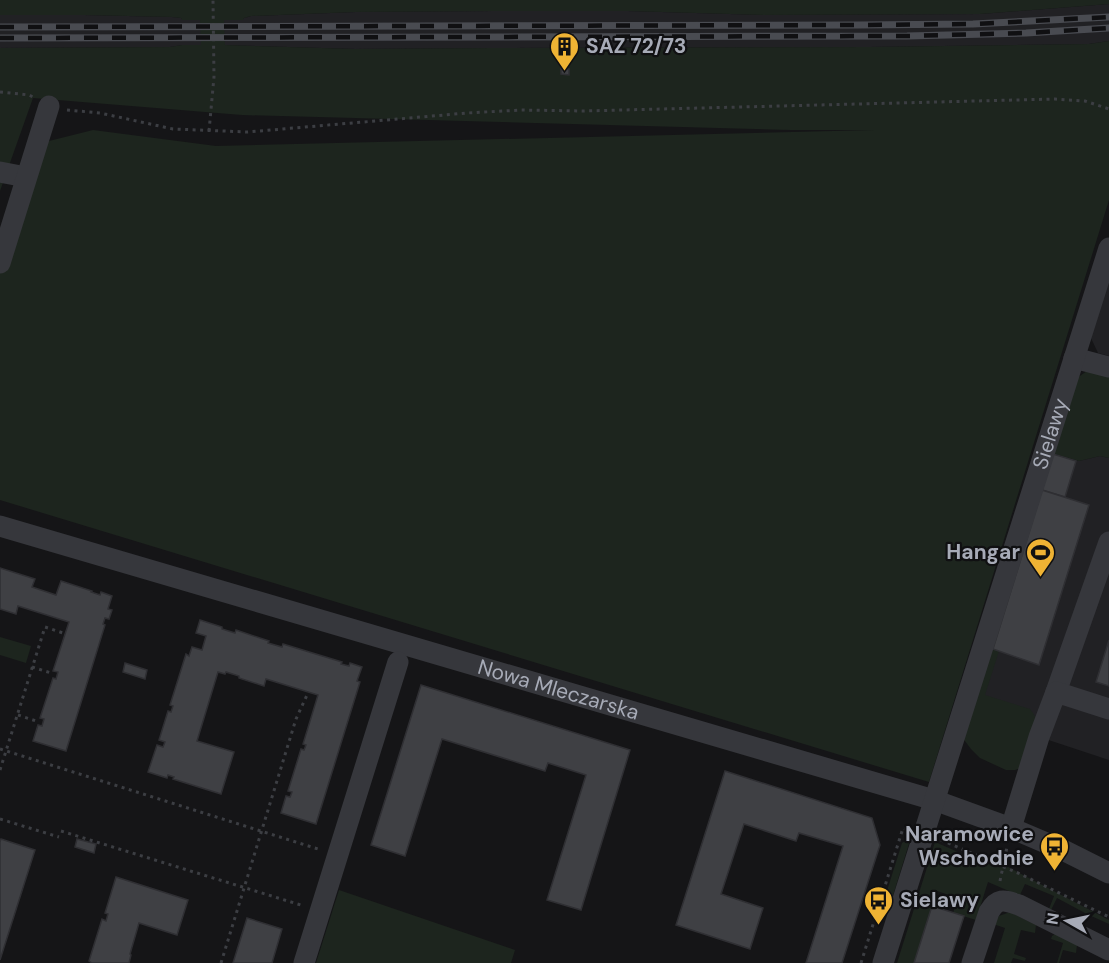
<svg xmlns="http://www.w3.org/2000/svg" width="1109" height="963" viewBox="0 0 1109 963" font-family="'DM Sans',sans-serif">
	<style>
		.built { fill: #212124 }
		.green { fill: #1d251e }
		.building { fill: #3f4044; stroke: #2f2f33; stroke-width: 1.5 }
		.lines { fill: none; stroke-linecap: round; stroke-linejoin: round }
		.path { stroke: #3c3e43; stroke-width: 3; stroke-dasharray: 3 4.5; stroke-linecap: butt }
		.minor { stroke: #36373c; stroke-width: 21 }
		.rail-casing { stroke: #494b51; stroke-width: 7 }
		.rail { stroke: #101012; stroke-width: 4.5; stroke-dasharray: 14; stroke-linecap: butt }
		.labels { text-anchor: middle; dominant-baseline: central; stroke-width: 4.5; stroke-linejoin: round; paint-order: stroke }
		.poi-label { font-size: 21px; font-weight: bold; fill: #a7abb7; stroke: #101012; text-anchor: start }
		.street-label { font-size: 21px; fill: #a7abb7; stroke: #101012 }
	</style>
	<rect width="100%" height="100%" fill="#151517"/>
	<g class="built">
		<polygon points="1109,4 1109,41 1089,44 871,47 491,48 355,49 224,45 224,20 242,20 244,18 251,16 355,12 492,11 628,11 764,15 980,14"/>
		<polygon points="0,15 85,15 172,17 181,18 183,20 201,20 201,45 183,45 170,47 0,48"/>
		<polygon points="1109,279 1109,356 1098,353 1091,338"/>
		<polygon points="1055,454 1079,461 1100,456 1109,458 1109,760 973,715"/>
	</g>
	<g class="green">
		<polygon points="0,0 1109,0 1109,4 980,14 764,15 628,11 492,11 355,12 251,16 244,18 243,20 224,20 225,45 355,49 491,48 871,47 1089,44 1109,41 1109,200 929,782 0,500 0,271 37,144 93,130 216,146 874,130 791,130 242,115 33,98 0,191 0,48 170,47 182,45 201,45 200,20 182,20 181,18 172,17 85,15 0,15"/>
		<polygon points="1087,371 1109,375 1109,458 1100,456 1079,461 1055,454 994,649 999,651 985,695 1030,709 1033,713 1036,718 1023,767 1015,770 1006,770 980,758 971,749 962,737 1077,378"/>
		<polygon points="0,637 31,646 26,663 0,655"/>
		<polygon points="911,837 891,902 886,894 902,843"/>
		<polygon points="935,842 986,864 989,857 1109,920 1109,924 1089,915 1083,925 1080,924 1085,913 1057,898 1051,910 1049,909 1054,896 1025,884 1020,895 1018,895 988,882 976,920 953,913 958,898 937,891 914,963 897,963"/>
		<polygon points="339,890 515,950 511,963 316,963"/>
		<polygon points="1010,912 1036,925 1035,933 1021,930 1014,954 1026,958 1025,961 1013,958 1011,963 994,963 1005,928 993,924 999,916"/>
		<polygon points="1055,934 1077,945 1076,953 1063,950 1059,963 1057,963 1063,943 1051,939 1052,936"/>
	</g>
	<g class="building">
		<polygon points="561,68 569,69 569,75 561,74"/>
		<polygon points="1053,454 1076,461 1065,497 1042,490"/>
		<polygon points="1042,490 1089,505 1039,665 993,649"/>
		<polygon points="0,568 35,579 32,587 56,595 61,581 92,591 91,592 100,595 101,592 112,596 108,609 112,610 109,619 105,618 103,624 105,625 66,751 33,741 38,725 42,726 44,719 40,718 53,678 56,679 58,672 53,671 69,622 18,606 16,614 0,609"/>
		<polygon points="200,620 222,627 222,629 235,633 236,630 269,641 268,643 282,647 283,644 342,662 341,664 349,666 350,663 362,667 357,681 360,682 316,824 281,813 286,796 290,797 292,792 288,791 301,749 304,750 306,745 303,744 318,695 266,679 264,686 239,678 239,676 226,672 225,674 218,672 197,741 234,752 221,794 173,779 174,777 168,775 167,778 148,772 157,745 163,747 165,742 159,740 168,711 171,712 173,706 170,705 186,654 189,656 192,647 202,650 206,636 196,633"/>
		<polygon points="1109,640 1109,686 1096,682"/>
		<polygon points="125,663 147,670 145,679 123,672"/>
		<polygon points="421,685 630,750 581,910 547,900 586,775 548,763 545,771 442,739 405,856 371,845"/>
		<polygon points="725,771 872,818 880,845 842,963 806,963 843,846 799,833 796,841 744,824 721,894 763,908 750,949 676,925"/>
		<polygon points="1,839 35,850 0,960 0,842"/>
		<polygon points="77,839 96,844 94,853 75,847"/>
		<polygon points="116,877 188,900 177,935 139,923 130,954 131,955 129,963 92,963 89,961 102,919 106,921 108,914 105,913"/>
		<polygon points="932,906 964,916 949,963 914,963"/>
		<polygon points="247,918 282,929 272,963 233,963"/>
	</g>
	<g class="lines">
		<g class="path">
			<polyline points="0,92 29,95 33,97"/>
			<polyline points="67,110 100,113 173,129 248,132 467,113 521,110 583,111 1055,99 1085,101 1109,109"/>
			<polyline points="209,131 214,77 213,0"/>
			<polyline points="32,667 51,673"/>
			<polyline points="18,715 36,721"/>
			<polyline points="0,749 318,849"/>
			<polyline points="0,770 45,627 63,633"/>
			<polyline points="0,819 59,837"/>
			<polyline points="61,831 304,906"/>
			<polyline points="941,840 1018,873 1109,917"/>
			<polyline points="1000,881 1007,847"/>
			<polyline points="221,963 296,719 307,695"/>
			<polyline points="861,963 903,828 906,829"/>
		</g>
		<g class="minor">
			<polyline points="0,172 26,177"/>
			<polyline points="0,263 49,106"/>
			<polyline points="1074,358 1109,367"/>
			<path id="s1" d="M0 526 934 800 1011 828 1065 851 1109 873"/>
			<polyline points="1056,692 1109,542"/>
			<polyline points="1011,828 1039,737 1056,692 1109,709"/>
			<polyline points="304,963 398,662"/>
			<path id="s2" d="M883 963 1109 248"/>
			<path d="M972 963 989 912C998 897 1004 900 1019 905L1109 950"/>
		</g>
		<defs>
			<g id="rail">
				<polyline points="0,27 858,25 973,24 1109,17"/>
				<polyline points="0,38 907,36 1026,33 1109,28"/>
			</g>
		</defs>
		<use href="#rail" class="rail-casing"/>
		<use href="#rail" class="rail"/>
	</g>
	<defs>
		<symbol id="building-pin" viewBox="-11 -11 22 30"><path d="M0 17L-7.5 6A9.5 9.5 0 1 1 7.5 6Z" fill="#efb334" stroke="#101012"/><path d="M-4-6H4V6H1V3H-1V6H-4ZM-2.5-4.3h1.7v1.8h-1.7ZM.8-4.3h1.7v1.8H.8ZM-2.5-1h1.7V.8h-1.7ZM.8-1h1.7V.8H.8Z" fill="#111"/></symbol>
		<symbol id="stadium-pin" viewBox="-11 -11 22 30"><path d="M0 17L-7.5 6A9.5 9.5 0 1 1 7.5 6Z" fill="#efb334" stroke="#101012"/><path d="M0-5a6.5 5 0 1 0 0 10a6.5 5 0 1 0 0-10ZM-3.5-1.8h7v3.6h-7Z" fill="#111"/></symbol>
		<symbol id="bus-pin" viewBox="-11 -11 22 30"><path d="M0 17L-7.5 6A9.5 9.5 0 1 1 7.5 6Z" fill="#efb334" stroke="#101012"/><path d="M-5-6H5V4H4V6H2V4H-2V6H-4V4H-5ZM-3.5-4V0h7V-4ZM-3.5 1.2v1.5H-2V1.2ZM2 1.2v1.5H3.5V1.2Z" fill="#111"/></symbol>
	</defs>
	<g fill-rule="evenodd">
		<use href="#building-pin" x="548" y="30" width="33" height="45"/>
		<use href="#stadium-pin" x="1024" y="536" width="33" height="45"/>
		<use href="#bus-pin" x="1038" y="830" width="33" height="45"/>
		<use href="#bus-pin" x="862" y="884" width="33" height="45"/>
	</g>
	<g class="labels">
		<g class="poi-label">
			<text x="586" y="46">SAZ 72/73</text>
			<text x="1020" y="552" text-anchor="end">Hangar</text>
			<text x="1034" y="834" text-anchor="end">Naramowice<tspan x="1034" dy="24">Wschodnie</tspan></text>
			<text x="900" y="900">Sielawy</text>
		</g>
		<g class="street-label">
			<text stroke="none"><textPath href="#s2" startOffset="555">Sielawy</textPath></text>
			<text stroke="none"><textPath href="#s1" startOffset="582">Nowa Mleczarska</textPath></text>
		</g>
	</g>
	<g transform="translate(1067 921) rotate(279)" stroke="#101012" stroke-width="4.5" paint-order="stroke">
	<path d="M0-4.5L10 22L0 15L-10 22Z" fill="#a7abb7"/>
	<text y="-9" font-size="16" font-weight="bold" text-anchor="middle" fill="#a7abb7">N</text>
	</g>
</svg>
